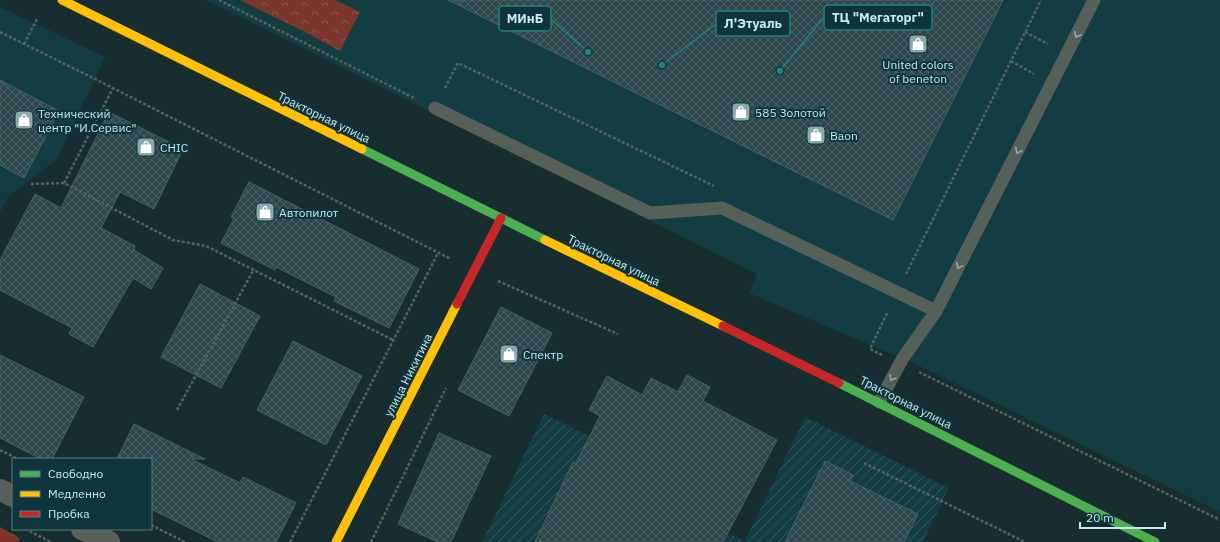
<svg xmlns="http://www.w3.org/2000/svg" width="1220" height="542" viewBox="0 0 1220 542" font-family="'IBM Plex Sans',sans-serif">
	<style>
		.built { fill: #113d43 }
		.industrial { fill: url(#industrial-furrows) }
		.forest { fill: url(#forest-crowns) }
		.building { fill: url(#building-cross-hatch); stroke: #4a6164 }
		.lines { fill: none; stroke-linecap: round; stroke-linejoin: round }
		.path { stroke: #576360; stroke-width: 2.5; stroke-dasharray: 3 2; stroke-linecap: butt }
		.lane { stroke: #565f5a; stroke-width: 13 }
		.street { stroke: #565f5a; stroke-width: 22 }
		.fast { stroke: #4caf50; stroke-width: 9 }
		.slow { stroke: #ffc107; stroke-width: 9 }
		.jam { stroke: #c62828; stroke-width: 9 }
		.oneway { stroke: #94abac }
		.labels { text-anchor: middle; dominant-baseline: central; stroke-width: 4; stroke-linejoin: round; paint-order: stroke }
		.poi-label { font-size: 12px; fill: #c7e9ef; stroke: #0e353b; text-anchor: start }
		.street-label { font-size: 12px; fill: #c7e9ef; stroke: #0e353b }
		.leader { fill: none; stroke: #21827b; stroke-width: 1.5 }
		.callout-dot { fill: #21827b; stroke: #0e353b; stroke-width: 1.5 }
		.callout { fill: #0e353b; stroke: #21827b; stroke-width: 1.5 }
		.callout-label { font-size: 13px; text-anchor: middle; font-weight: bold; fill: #c7e9ef }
	</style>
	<defs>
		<pattern id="industrial-furrows" width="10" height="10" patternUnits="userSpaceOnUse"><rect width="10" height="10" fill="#113d43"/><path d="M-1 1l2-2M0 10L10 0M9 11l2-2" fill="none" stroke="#32595e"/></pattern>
		<pattern id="forest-crowns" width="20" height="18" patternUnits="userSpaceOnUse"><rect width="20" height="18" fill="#7c372d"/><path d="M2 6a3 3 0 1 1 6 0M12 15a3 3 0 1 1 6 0" fill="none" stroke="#8d544c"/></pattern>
		<pattern id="building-cross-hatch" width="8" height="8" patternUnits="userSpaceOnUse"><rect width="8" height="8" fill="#2d474b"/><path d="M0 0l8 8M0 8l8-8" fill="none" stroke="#4a6265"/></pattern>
	</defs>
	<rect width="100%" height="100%" fill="#182d30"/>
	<g class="built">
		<polygon points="206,0 1220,0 1220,512 903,358 880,349 749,293 757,274"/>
		<polygon points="0,7 105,57 57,159 8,197 0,212"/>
	</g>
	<polygon class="industrial" points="544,414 654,467 643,491 745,541 805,417 949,488 923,542 482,542"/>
	<g class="forest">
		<polygon points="240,0 335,0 360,12 340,51 303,31"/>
		<polygon points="0,527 20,538 18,542 0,542"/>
	</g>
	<g class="building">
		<polygon points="448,0 1003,0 893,220"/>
		<polygon points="0,80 59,111 24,178 0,165"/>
		<polygon points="109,112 183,149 154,209 120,192 101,228 135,246 134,250 163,268 151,289 133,278 93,347 69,334 72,328 0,290 0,260 35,194 61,208"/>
		<polygon points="249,182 419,269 389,328 334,301 336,297 276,267 275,270 221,243 234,219 231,217"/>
		<polygon points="200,284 260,316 221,388 161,357"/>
		<polygon points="501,307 552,333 509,416 458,390"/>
		<polygon points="293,341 362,376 326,445 257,410"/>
		<polygon points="0,355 84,397 52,459 41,459 0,438"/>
		<polygon points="687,375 710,387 703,401 777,440 723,542 535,542 573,462 576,463 600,416 589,410 607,376 642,395 651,378 678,392"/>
		<polygon points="134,424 205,459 191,459 240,483 243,477 296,503 276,542 218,542 151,509 151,459 117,459"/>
		<polygon points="439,433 491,456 451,542 438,542 398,524"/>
		<polygon points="825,461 853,475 850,481 918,514 904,542 785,542"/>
	</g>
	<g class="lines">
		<g class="path">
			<polyline points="219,0 416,99"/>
			<polyline points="0,32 89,76 451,259"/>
			<polyline points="1025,32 1048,44"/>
			<polyline points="24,44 37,19"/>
			<polyline points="1011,61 1034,74"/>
			<polyline points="445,88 458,63 714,186"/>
			<polyline points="64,183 113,88"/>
			<polyline points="31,184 64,183 173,240 206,246 393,340"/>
			<polyline points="906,274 1041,0"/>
			<polyline points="498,281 618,334"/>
			<polyline points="882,355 870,349 888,311"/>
			<polyline points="919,372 1220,520"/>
			<polyline points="177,410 254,269"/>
			<polyline points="0,450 18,459"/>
			<polyline points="864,463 1025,542"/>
			<polyline points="151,525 185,542"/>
			<polyline points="25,529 51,542"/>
			<polyline points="290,542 438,253"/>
			<polyline points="371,542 446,388"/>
		</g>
		<g class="lane">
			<polyline points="435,108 650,213 722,208 936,311"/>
			<polyline points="879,402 903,358 936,311 1094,0"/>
		</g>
		<g class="street">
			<polyline points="0,490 13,496"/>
			<polyline points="82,529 109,542"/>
		</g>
		<g class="fast">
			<polyline points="362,149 545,240"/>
			<polyline points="839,383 1155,542"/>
		</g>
		<g class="slow">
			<polyline points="62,0 362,149"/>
			<polyline points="545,240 723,326"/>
			<polyline points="336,542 457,304"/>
		</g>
		<g class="jam">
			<polyline points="457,304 501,218"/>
			<polyline points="723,326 839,383"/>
		</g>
	</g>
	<defs><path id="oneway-chevron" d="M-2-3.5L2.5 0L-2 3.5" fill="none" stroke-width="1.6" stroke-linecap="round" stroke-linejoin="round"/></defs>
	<g class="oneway">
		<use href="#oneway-chevron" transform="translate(1077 35) rotate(117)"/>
		<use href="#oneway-chevron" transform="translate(1018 151) rotate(117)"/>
		<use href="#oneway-chevron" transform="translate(959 266) rotate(117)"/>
		<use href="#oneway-chevron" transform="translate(892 378) rotate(119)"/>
	</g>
	<defs>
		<symbol id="shop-square" viewBox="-11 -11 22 22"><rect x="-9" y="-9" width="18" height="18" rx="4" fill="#8aa7ac" stroke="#0e353b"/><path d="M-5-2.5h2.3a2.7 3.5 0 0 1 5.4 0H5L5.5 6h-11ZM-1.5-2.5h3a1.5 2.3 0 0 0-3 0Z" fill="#fff"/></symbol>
	</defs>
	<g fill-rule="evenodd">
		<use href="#shop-square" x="907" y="33" width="22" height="22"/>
		<use href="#shop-square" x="730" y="101" width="22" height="22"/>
		<use href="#shop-square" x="13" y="109" width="22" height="22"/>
		<use href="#shop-square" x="805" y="124" width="22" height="22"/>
		<use href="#shop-square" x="135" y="136" width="22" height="22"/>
		<use href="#shop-square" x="254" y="201" width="22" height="22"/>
		<use href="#shop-square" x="498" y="343" width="22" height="22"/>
	</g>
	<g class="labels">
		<g class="poi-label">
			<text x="918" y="64" text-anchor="middle">United colors<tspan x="918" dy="14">of beneton</tspan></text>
			<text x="755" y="112">585 Золотой</text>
			<text x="38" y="113">Технический<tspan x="38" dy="14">центр "И.Сервис"</tspan></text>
			<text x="830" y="135">Baon</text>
			<text x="160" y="147">CHIC</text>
			<text x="279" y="212">Автопилот</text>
			<text x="523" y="354">Спектр</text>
		</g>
		<g class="street-label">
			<text transform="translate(324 117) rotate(26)">Тракторная улица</text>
			<text transform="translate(614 260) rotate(26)">Тракторная улица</text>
			<text transform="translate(408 375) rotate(-63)">улица Никитина</text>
			<text transform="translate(906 402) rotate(27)">Тракторная улица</text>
		</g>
	</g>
	<path class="leader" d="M780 71L824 17M588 52L551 19M662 65L716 24"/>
	<g class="callout-dot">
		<circle cx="780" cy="71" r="4"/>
		<circle cx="588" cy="52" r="4"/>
		<circle cx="662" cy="65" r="4"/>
	</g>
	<g class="callout">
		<rect x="824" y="5" width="108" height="25" rx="4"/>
		<rect x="499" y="6" width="52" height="25" rx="4"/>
		<rect x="716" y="11" width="74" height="25" rx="4"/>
	</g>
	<g class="callout-label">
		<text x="878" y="22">ТЦ "Мегаторг"</text>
		<text x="525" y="23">МИнБ</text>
		<text x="753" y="28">Л'Этуаль</text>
	</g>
	<rect x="12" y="458" width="140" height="72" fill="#0e353b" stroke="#587d83"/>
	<rect x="20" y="471" width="20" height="6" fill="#4caf50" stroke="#587d83"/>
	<text x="48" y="478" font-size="12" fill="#c7e9ef">Свободно</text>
	<rect x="20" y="491" width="20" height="6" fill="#ffc107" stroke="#587d83"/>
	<text x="48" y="498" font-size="12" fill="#c7e9ef">Медленно</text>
	<rect x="20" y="511" width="20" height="6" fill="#c62828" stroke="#587d83"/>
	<text x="48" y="518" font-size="12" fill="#c7e9ef">Пробка</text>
	<path d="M1080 522v6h85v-6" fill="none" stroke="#c7e9ef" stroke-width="2"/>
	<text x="1086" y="522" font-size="12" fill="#c7e9ef" stroke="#0e353b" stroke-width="3" paint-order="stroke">20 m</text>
</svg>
